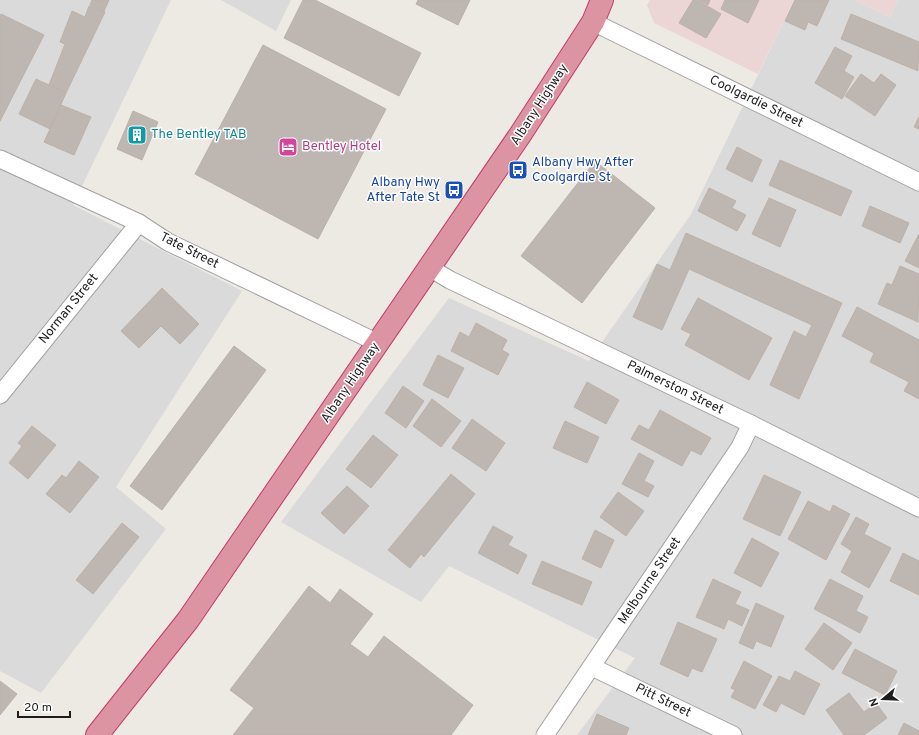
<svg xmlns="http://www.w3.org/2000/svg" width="919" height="735" viewBox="0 0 919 735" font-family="Overpass,sans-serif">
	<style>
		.residential { fill: #dbdada }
		.commercial { fill: #ecd6d5 }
		.building { fill: #bdb6b1; stroke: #bdb1a8 }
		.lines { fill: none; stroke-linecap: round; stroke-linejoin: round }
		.minor-casing { stroke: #a1a1a1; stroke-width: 19 }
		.highway-casing { stroke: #c5386a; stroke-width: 24 }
		.minor { stroke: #fff; stroke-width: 17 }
		.highway { stroke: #dc94a3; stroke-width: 22 }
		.labels { text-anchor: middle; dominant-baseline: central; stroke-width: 3; stroke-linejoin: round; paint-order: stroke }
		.street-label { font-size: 13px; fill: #1d1d1d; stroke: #fff }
		.culture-label { font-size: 13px; fill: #0d838f; stroke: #fff; text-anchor: start }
		.hotel-label { font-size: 13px; fill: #b23c85; stroke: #fff; text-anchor: start }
		.transit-label { font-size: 13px; fill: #164399; stroke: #fff; text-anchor: start }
	</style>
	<rect width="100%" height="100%" fill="#edeae4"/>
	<g class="residential">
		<polygon points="0,0 171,0 73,205 242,291 116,487 166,529 41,693 0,671"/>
		<polygon points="221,0 291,0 276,31"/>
		<polygon points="794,0 855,0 890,17 898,0 919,0 919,735 577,735 635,658 449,566 421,602 281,522 449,298 589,361 691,214"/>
	</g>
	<g class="commercial">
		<polygon points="650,0 794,0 758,74 654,23 647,5"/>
		<polygon points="855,0 898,0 890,17"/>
	</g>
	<g class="building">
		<polygon points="92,0 109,0 104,11 90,5"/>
		<polygon points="303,0 315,0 421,53 399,96 284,38"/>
		<polygon points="418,0 470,0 458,25 416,4"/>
		<polygon points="693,0 697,0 721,14 706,38 679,23"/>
		<polygon points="699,0 710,0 708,5"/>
		<polygon points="725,0 759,0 748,23 721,9"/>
		<polygon points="795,0 829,0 817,26 808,22 805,30 785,21"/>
		<polygon points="89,6 105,12 66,93 49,85 65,44 60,42 72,11 85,17"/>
		<polygon points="1,14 44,35 0,121 0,16"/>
		<polygon points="851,14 919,42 918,71 841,39"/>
		<polygon points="263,45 386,109 318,239 195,174"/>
		<polygon points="835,47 852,56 844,71 854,77 842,99 815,83"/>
		<polygon points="861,74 874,83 881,74 896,85 875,116 845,96"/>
		<polygon points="36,79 66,93 50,129 19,114"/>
		<polygon points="61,105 91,117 74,155 44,142"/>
		<polygon points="133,111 158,122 142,160 117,149"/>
		<polygon points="919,117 919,129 914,127"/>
		<polygon points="737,147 762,160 752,182 726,169"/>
		<polygon points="780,160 852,191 841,216 769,185"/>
		<polygon points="595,161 655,208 582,303 521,256"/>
		<polygon points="709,188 736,201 732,208 746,215 737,231 698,211"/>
		<polygon points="769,198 796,210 780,247 752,234"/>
		<polygon points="870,206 909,223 900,243 862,226"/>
		<polygon points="686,233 842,303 799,399 770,385 794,331 806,337 812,325 689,269 662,330 633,317 657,264 670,270"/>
		<polygon points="919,234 919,268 905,261"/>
		<polygon points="900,266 919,274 918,322 878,304 887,283 892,285"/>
		<polygon points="162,288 199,324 180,344 161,326 139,348 121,331"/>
		<polygon points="698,298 772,338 749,380 685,345 691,334 681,329"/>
		<polygon points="857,307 919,340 919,399 904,391 909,382 870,362 874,353 842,336"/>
		<polygon points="476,323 507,340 502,350 509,354 498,375 451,351 460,332 469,337"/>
		<polygon points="234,346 266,370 162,510 130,486"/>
		<polygon points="438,355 464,368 448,398 423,385"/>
		<polygon points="587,382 619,400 606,424 574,407"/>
		<polygon points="403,386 424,401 406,428 385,413"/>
		<polygon points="432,399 461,421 441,447 413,426"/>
		<polygon points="660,410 711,438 701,455 691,450 682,466 631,439 639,425 649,430"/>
		<polygon points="472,419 505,443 486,471 452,448"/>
		<polygon points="565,421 599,437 587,463 553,448"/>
		<polygon points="32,426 56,445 28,479 9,463 22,446 18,443"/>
		<polygon points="373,435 398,455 371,488 346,469"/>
		<polygon points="639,453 654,461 644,481 654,486 648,497 622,484"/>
		<polygon points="79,461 99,477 70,513 46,494 62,475 66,478"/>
		<polygon points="451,474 475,494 424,557 421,554 410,568 388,550"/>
		<polygon points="764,475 801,492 780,536 743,519"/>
		<polygon points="347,486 369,506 344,534 321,513"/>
		<polygon points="618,492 644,511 626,536 600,517"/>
		<polygon points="808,501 830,512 833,505 850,514 826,560 788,539"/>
		<polygon points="856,517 869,524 864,534 891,548 869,588 841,572 852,551 841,544"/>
		<polygon points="122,523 139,537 93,594 76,580"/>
		<polygon points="493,526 513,537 508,545 527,555 518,574 478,553"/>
		<polygon points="595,530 614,540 601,568 582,559"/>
		<polygon points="752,538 779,553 761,587 734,573"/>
		<polygon points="903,553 919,561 919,595 890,581"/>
		<polygon points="542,561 592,582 582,605 532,584"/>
		<polygon points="713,579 741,592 735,604 749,610 742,626 728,619 724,629 696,617"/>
		<polygon points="830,579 863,596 856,611 868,617 860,633 814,609"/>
		<polygon points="309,586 330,603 340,589 373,614 350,644 368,657 384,636 473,705 451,735 233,735 254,708 230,690"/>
		<polygon points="756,603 784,616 771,647 756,641 753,649 739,643"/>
		<polygon points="678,622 717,639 702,672 692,668 688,677 660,664"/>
		<polygon points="824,623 852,643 833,670 805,649"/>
		<polygon points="855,649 897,671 885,695 842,673"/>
		<polygon points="744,661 772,676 755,709 731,697 735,690 731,688"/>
		<polygon points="795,671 820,684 804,715 781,703 776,712 763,705 779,676 790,681"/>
		<polygon points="0,681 17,694 0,715"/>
		<polygon points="849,693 864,712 876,703 887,718 864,735 844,735 826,710"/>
		<polygon points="597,714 629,728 626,735 588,735"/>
		<polygon points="904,723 919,731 919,735 898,735"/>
	</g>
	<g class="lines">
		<defs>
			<g id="minor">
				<polyline points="593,22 919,182"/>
				<polyline points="0,159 139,223 168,242 378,343"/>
				<polyline points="430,268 450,280 751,424 919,508"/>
				<polyline points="0,395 139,223"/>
				<polyline points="592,667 733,735"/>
				<polyline points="545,735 740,447 751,424"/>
			</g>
			<polyline id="highway" points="97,735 188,620 520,135 593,22 602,0"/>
		</defs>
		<use href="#minor" class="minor-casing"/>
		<use href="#highway" class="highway-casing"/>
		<use href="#minor" class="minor"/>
		<use href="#highway" class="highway"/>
	</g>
	<defs>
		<symbol id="building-square" viewBox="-11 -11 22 22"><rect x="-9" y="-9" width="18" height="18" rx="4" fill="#0f9aa8" stroke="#fff"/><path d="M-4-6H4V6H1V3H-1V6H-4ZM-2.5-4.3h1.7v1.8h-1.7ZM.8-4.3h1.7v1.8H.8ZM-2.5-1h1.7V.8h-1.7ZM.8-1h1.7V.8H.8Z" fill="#fff"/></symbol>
		<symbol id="hotel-square" viewBox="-11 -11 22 22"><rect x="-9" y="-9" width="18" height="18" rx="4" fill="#d1479c" stroke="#fff"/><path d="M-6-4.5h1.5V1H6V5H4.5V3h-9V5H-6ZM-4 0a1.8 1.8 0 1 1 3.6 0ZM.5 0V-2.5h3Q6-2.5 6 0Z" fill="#fff"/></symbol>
		<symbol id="bus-square" viewBox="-11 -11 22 22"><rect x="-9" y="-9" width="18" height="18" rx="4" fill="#1a4fb4" stroke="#fff"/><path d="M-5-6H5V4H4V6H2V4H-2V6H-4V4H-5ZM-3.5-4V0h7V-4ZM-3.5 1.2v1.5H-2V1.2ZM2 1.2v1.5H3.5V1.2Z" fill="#fff"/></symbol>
	</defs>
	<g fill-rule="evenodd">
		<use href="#building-square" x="126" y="124" width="22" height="22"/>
		<use href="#hotel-square" x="277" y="136" width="22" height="22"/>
		<use href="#bus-square" x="507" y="159" width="22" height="22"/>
		<use href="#bus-square" x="443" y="179" width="22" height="22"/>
	</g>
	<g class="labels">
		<g class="street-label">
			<text transform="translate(756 102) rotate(26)">Coolgardie Street</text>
			<text transform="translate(540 105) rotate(-57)">Albany Highway</text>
			<text transform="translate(189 251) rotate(27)">Tate Street</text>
			<text transform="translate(69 309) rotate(-51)">Norman Street</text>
			<text transform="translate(351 383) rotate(-56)">Albany Highway</text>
			<text transform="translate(675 388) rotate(26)">Palmerston Street</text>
			<text transform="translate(650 581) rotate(-56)">Melbourne Street</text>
			<text transform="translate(663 701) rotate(26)">Pitt Street</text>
		</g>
		<g class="culture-label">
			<text x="151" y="135">The Bentley TAB</text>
		</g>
		<g class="hotel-label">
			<text x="302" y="147">Bentley Hotel</text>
		</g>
		<g class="transit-label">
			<text x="532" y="163">Albany Hwy After<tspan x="532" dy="15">Coolgardie St</tspan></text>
			<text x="440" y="183" text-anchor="end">Albany Hwy<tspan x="440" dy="15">After Tate St</tspan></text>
		</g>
	</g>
	<g transform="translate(883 699) rotate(251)" stroke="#ffffff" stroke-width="3" paint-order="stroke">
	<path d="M0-3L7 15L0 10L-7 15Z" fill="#1d1d1d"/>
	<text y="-6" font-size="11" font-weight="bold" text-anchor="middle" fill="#1d1d1d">N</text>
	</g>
	<path d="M18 711v6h52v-6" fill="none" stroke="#1d1d1d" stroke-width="2"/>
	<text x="24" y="711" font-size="12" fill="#1d1d1d" stroke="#ffffff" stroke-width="3" paint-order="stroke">20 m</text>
</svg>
